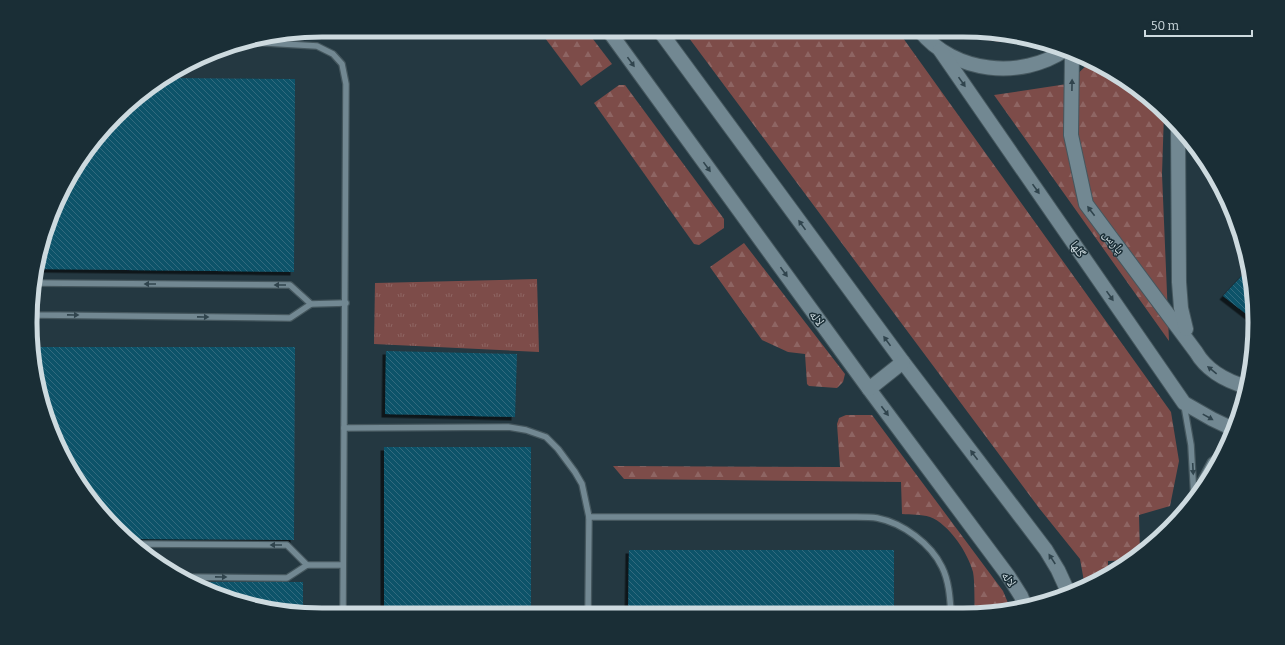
<svg xmlns="http://www.w3.org/2000/svg" width="1285" height="645" viewBox="0 0 1285 645" font-family="Bitter,'Noto Naskh Arabic',serif">
	<style>
		.grass { fill: #7d4c49 }
		.forest { fill: url(#forest-firs) }
		.park { fill: url(#park-tufts) }
		.building { fill: url(#building-back-hatch); filter: url(#shadow) }
		.lines { fill: none; stroke-linecap: round; stroke-linejoin: round }
		.service-casing { stroke: #45575e; stroke-width: 8 }
		.tertiary-casing { stroke: #45575e; stroke-width: 16 }
		.service { stroke: #728892; stroke-width: 5.5 }
		.tertiary { stroke: #728892; stroke-width: 14 }
		.oneway { fill: #30444d }
		.labels { text-anchor: middle; dominant-baseline: central; stroke-width: 3; stroke-linejoin: round; paint-order: stroke }
		.street-label { font-size: 13px; fill: #cddadf; stroke: #1a2e36 }
		.rim { fill: none; stroke: #cddadf; stroke-width: 5 }
	</style>
	<defs>
		<pattern id="forest-firs" width="22" height="20" patternUnits="userSpaceOnUse"><rect width="22" height="20" fill="#7d4c49"/><path d="M5 1l3.5 6h-7zM16 11l3.5 6h-7z" fill="#8e6563"/></pattern>
		<pattern id="park-tufts" width="24" height="20" patternUnits="userSpaceOnUse"><rect width="24" height="20" fill="#7d4c49"/><path d="M3 7l-1-3M5 7V3M7 7l1-3M15 17l-1-3M17 17v-4M19 17l1-3" fill="none" stroke="#8e6563"/></pattern>
		<pattern id="building-back-hatch" width="6" height="6" patternUnits="userSpaceOnUse"><rect width="6" height="6" fill="#0f5369"/><path d="M-1 5l2 2M0 0l6 6M5-1l2 2" fill="none" stroke="#316b7e"/></pattern>
		<filter id="shadow"><feDropShadow dx="-3.5" dy="3.5" stdDeviation="0" flood-color="#0009"/></filter>
	</defs>
	<rect width="100%" height="100%" fill="#243841"/>
	<path class="grass" d="M964 31H981L1031 39C1012 46 980 41 964 31Z"/>
	<g class="forest">
		<polygon points="539,30 586,30 612,64 581,86"/>
		<polygon points="683,30 898,31 1171,412 1179,461 1170,506 1139,515 1140,553 1132,560 1108,561 1108,575 1085,587 1080,559 1039,508"/>
		<polygon points="1092,60 1140,90 1164,113 1162,174 1169,341 994,95 1067,84"/>
		<polygon points="619,85 625,85 724,219 724,228 699,245 694,244 594,103"/>
		<polygon points="744,243 845,374 843,382 837,388 809,386 807,384 805,354 788,352 762,340 710,267"/>
		<path d="M846 415H872L1003 591 1011 610 1000 613H975C974 602 975 582 973 572 968 553 949 524 930 517 921 514 911 515 902 514L901 482 624 479 613 466 840 467 837 424 839 418Z"/>
	</g>
	<polygon class="park" points="537,279 539,352 374,344 375,283"/>
	<g class="building">
		<polygon points="169,78 295,79 294,272 36,269 36,265 69,176 103,129 144,91"/>
		<polygon points="1249,268 1252,284 1254,320 1223,296"/>
		<polygon points="34,347 295,347 294,540 130,539 116,529 60,452 34,364"/>
		<polygon points="386,351 517,354 515,417 385,414"/>
		<rect x="384" y="447" width="147" height="159"/>
		<polygon points="629,550 894,550 894,613 628,614"/>
		<polygon points="189,582 303,582 303,614 247,605 193,585"/>
	</g>
	<g class="lines">
		<defs>
			<g id="service">
				<polyline points="249,42 317,46 333,54 342,64 346,84 344,428 508,427 526,430 546,437 558,449 575,472 582,484 589,517 588,614"/>
				<polyline points="35,283 290,285 311,304"/>
				<polyline points="34,313 38,315 290,318 311,304 346,303"/>
				<polyline points="1184,405 1191,445 1194,498"/>
				<polyline points="1194,493 1211,461 1224,452"/>
				<path d="M589 517H856C863 517 871 517 877 518 903 523 931 544 942 567 949 581 950 598 951 613"/>
				<polyline points="136,544 287,545 307,565"/>
				<polyline points="182,577 287,578 307,565 343,565"/>
				<polyline points="343,614 344,428"/>
			</g>
			<g id="tertiary">
				<polyline points="608,30 869,389 1009,577 1021,596 1025,606"/>
				<polyline points="659,30 903,362 1046,550 1058,570 1069,594"/>
				<path d="M920 31C954 73 1021 80 1065 50"/>
				<polyline points="940,50 1184,403 1212,419 1233,429"/>
				<path d="M1072 53 1071 135 1086 204 1196 352C1207 371 1226 381 1247 387"/>
				<polyline points="1178,125 1179,282 1181,308 1186,329"/>
				<polyline points="869,389 903,362"/>
			</g>
		</defs>
		<use href="#service" class="service-casing"/>
		<use href="#tertiary" class="tertiary-casing"/>
		<use href="#service" class="service"/>
		<use href="#tertiary" class="tertiary"/>
	</g>
	<defs><path id="oneway-solid" d="M-6-.8H1V-3.2L6.5 0L1 3.2V.8H-6Z"/></defs>
	<g class="oneway">
		<use href="#oneway-solid" transform="translate(631 62) rotate(54)"/>
		<use href="#oneway-solid" transform="translate(962 82) rotate(55)"/>
		<use href="#oneway-solid" transform="translate(1072 85) rotate(-89)"/>
		<use href="#oneway-solid" transform="translate(707 167) rotate(54)"/>
		<use href="#oneway-solid" transform="translate(1036 189) rotate(55)"/>
		<use href="#oneway-solid" transform="translate(1091 211) rotate(-127)"/>
		<use href="#oneway-solid" transform="translate(802 225) rotate(-126)"/>
		<use href="#oneway-solid" transform="translate(784 272) rotate(54)"/>
		<use href="#oneway-solid" transform="translate(150 284) rotate(-180)"/>
		<use href="#oneway-solid" transform="translate(280 285) rotate(-180)"/>
		<use href="#oneway-solid" transform="translate(1110 296) rotate(55)"/>
		<use href="#oneway-solid" transform="translate(73 315) rotate(1)"/>
		<use href="#oneway-solid" transform="translate(203 317) rotate(1)"/>
		<use href="#oneway-solid" transform="translate(887 341) rotate(-126)"/>
		<use href="#oneway-solid" transform="translate(1212 370) rotate(-141)"/>
		<use href="#oneway-solid" transform="translate(885 411) rotate(53)"/>
		<use href="#oneway-solid" transform="translate(1208 417) rotate(29)"/>
		<use href="#oneway-solid" transform="translate(974 455) rotate(-127)"/>
		<use href="#oneway-solid" transform="translate(1193 469) rotate(87)"/>
		<use href="#oneway-solid" transform="translate(276 545) rotate(-180)"/>
		<use href="#oneway-solid" transform="translate(1052 559) rotate(-123)"/>
		<use href="#oneway-solid" transform="translate(221 577) rotate(1)"/>
	</g>
	<g class="labels">
		<g class="street-label">
			<text transform="translate(1114 242) rotate(53)">پارس</text>
			<text transform="translate(1078 249) rotate(55)">گلها</text>
			<text transform="translate(817 318) rotate(54)">لاله</text>
			<text transform="translate(1009 579) rotate(55)">لاله</text>
		</g>
	</g>
	<path d="M0 0H1285V645H0ZM322 37H963A285 285 0 0 1 1248 322V323A285 285 0 0 1 963 608H322A285 285 0 0 1 37 323V322A285 285 0 0 1 322 37Z" fill="#1a2e36" fill-rule="evenodd"/>
	<path class="rim" d="M322 37H963A285 285 0 0 1 1248 322V323A285 285 0 0 1 963 608H322A285 285 0 0 1 37 323V322A285 285 0 0 1 322 37Z"/>
	<path d="M1145 30v6h107v-6" fill="none" stroke="#cddadf" stroke-width="2"/>
	<text x="1151" y="30" font-size="12" fill="#cddadf" stroke="#1a2e36" stroke-width="3" paint-order="stroke">50 m</text>
</svg>
